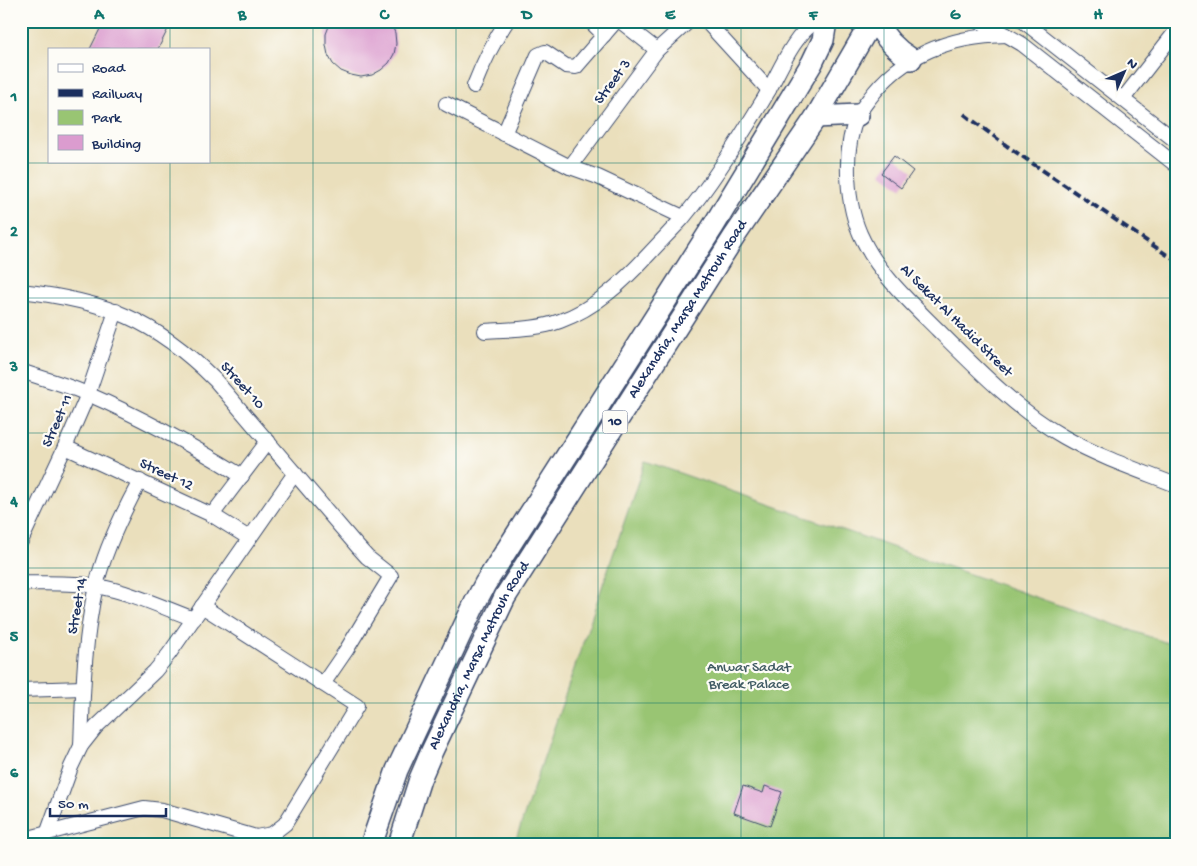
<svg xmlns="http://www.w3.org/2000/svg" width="1197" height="866" viewBox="0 0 1197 866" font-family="'Gochi Hand',sans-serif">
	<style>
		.green { fill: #99c573; stroke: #5a7a68 }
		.building { fill: #db9ccf }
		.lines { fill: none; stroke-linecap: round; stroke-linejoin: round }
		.minor-casing { stroke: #3a496c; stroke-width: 16 }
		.primary-casing { stroke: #3a496c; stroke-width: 24 }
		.minor { stroke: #fff; stroke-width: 14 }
		.primary { stroke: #fff; stroke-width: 21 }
		.rail { stroke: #1b2f5e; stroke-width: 4; stroke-dasharray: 8 4; stroke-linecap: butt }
		.grid { fill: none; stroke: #0f766e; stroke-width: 1; stroke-opacity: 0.55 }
		.labels { text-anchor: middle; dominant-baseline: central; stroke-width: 4.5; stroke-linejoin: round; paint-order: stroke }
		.shield { fill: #fdfcf7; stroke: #5f6c8c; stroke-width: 1 }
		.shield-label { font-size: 14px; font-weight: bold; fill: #1b2f5e }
		.street-label { font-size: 15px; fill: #1b2f5e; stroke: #fdfcf7 }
		.park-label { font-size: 15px; fill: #415c64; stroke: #fdfcf7 }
		.neatline { fill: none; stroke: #0f766e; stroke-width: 2 }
		.grid-label { font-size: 16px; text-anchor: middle; font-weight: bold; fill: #0f766e }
	</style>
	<rect width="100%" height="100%" fill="#fdfcf7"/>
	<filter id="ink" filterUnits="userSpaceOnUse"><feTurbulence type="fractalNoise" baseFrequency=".02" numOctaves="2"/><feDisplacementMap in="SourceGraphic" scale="10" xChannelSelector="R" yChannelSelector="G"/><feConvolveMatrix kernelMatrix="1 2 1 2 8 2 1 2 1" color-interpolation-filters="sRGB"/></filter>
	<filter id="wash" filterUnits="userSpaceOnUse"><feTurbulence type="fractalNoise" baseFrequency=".0096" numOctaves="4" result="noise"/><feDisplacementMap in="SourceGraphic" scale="20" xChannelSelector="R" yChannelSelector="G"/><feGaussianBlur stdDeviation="1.12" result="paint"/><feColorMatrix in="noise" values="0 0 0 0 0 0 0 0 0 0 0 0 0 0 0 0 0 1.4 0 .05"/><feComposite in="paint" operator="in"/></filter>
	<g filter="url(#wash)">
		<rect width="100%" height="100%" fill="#eadfbc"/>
		<polygon class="green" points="645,461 1176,646 1176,845 514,845"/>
		<g id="blocks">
			<g class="building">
				<polygon points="104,21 172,21 158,49 90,49"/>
				<polygon points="331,21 390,21 395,33 396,44 394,54 389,63 381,70 372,75 361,77 351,75 341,71 333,64 328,55 326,45 326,34"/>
				<polygon points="894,156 913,171 901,188 881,173"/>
				<polygon points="743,786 763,793 765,786 782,792 770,826 734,813"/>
			</g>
		</g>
	</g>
	<g filter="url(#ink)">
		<use href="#blocks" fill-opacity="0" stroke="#3a496c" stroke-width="1"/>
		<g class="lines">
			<defs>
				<g id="minor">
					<polyline points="590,21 604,35"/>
					<polyline points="620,21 657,50"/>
					<polyline points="706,21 769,90"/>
					<polyline points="978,21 993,27 1022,44 1176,165"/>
					<polyline points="1023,21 1176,141"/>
					<path d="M1007 35C951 36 903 53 869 99 865 104 861 110 858 115 842 149 846 207 863 240 880 275 911 303 938 330 976 368 1018 411 1064 437 1099 457 1138 470 1176 485"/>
					<path d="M474 86C483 63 493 42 507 21"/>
					<polyline points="1123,99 1176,31"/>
					<polyline points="446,104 570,167 598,177 683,217"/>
					<polyline points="504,134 538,55 545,52 566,66 576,67 616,21"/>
					<polyline points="570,167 657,50 689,21"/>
					<path d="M21 291C106 301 154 319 215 380L357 546 367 557 391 576 347 649 323 684"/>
					<path d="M485 331C510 329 536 330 560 321 596 308 623 282 649 254 660 242 672 230 683 218 713 182 737 142 762 102 779 75 789 40 816 21"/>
					<path d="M21 371C44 379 68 385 90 395 143 418 193 446 242 476"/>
					<polyline points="65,447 212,515 249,538"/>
					<polyline points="212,515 268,441"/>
					<polyline points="21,541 65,447 88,394 116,311"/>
					<path d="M21 583C45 584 71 582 95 586 128 591 162 607 194 619"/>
					<polyline points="21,690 83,688"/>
					<path d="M81 746C83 693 84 638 96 586 105 549 122 514 140 481"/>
					<polyline points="47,834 71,767 81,746 96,727 155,671 169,654 295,473"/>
					<polyline points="21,840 144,808 162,810 256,837 272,834 285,824 357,706 202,606"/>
				</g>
				<g id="primary">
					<path d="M876 21C884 38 895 49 911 59"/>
					<polyline points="816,117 858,115"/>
					<polyline points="371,845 397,770 475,603 485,584 714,225 812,63 823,40 826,21"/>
					<path id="s1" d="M399 845 420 779 432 751 505 597 734 237 816 117 872 21"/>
				</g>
			</defs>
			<use href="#minor" class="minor-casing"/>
			<use href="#primary" class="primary-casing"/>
			<use href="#minor" class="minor"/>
			<use href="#primary" class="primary"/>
			<polyline class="rail" points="964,114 1007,146 1176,261"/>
		</g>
	</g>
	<path class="grid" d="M170 21V49M313 21V845M456 21V845M598 21V845M741 21V845M884 21V845M1027 21V845M170 161V845M21 163H1176M21 298H1176M21 433H1176M21 568H1176M21 703H1176"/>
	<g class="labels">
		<rect class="shield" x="602.5" y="410.5" width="25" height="23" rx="4"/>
		<g class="shield-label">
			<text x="615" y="422">10</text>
		</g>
		<g class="street-label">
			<text transform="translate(613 82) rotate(-54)">Street 3</text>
			<text stroke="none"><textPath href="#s1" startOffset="611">Alexandria, Marsa Matrouh Road</textPath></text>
			<text transform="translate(956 321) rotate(45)">Al Sekat Al Hadid Street</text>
			<text transform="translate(242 386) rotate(48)">Street 10</text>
			<text transform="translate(58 421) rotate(-66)">Street 11</text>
			<text transform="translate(166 475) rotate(25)">Street 12</text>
			<text transform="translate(78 606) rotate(-80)">Street 14</text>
			<text stroke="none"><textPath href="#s1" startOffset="206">Alexandria, Marsa Matrouh Road</textPath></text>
		</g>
		<g class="park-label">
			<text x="749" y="668">Anwar Sadat<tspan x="749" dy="17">Break Palace</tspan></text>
		</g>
	</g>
	<rect width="1197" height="866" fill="none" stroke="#fdfcf7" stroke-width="55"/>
	<rect x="48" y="48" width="162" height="115" fill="#fdfcf7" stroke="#a3aaba"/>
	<rect x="58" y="64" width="25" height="8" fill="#ffffff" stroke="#a3aaba"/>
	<text x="92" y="72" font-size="15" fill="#1b2f5e">Road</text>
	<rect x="58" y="89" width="25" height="8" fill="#1b2f5e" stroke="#a3aaba"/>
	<text x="92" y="98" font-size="15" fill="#1b2f5e">Railway</text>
	<rect x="58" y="110" width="25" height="15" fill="#99c573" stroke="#a3aaba"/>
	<text x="92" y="122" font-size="15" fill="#1b2f5e">Park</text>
	<rect x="58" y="135" width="25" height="15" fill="#db9ccf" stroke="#a3aaba"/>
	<text x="92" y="148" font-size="15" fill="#1b2f5e">Building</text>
	<g transform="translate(1124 72) rotate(45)" stroke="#fdfcf7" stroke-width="4" paint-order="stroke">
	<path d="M0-4L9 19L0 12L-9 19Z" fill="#1b2f5e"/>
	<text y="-8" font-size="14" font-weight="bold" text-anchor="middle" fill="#1b2f5e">N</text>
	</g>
	<path d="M50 808v8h116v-8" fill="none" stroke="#1b2f5e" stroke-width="2.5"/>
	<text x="58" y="808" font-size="15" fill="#1b2f5e" stroke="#fdfcf7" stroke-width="4" paint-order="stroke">50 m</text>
	<rect x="28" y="28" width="1142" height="810" class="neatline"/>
	<g class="grid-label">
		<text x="99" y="19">A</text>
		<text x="242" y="19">B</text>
		<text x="384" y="19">C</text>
		<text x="527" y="19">D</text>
		<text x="670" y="19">E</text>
		<text x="813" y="19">F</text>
		<text x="955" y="19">G</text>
		<text x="1098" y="19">H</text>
		<text x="14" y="101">1</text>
		<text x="14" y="236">2</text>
		<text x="14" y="371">3</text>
		<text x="14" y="506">4</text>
		<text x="14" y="641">5</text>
		<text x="14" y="777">6</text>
	</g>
</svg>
